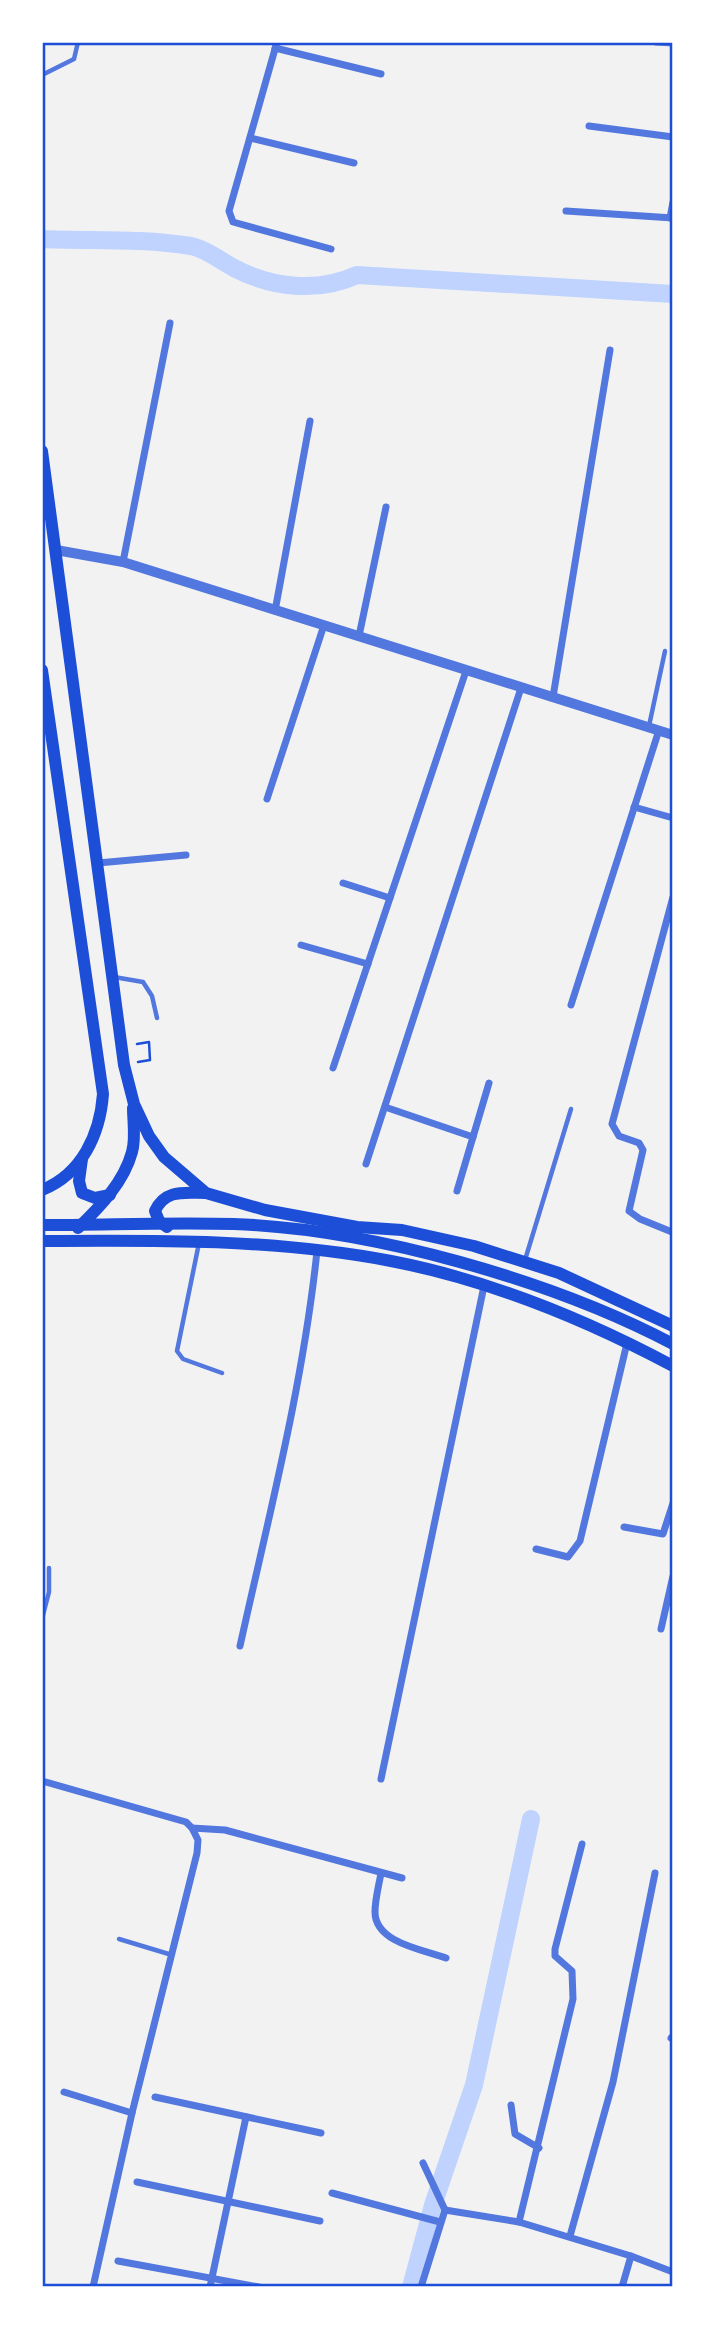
<svg xmlns="http://www.w3.org/2000/svg" width="715" height="2329" viewBox="0 0 715 2329" font-family="Overpass,sans-serif">
	<style>
		.lines { fill: none; stroke-linecap: round; stroke-linejoin: round }
		.canal { stroke: #bfd3fe; stroke-width: 18 }
		.path { stroke: #1d4ed8; stroke-width: 2.5 }
		.service { stroke: #5277de; stroke-width: 4.5 }
		.minor { stroke: #5277de; stroke-width: 7 }
		.tertiary { stroke: #5277de; stroke-width: 10 }
		.secondary { stroke: #1d4ed8; stroke-width: 12 }
		.neatline { fill: none; stroke: #1d4ed8; stroke-width: 2.5 }
	</style>
	<rect width="100%" height="100%" fill="#f2f2f2"/>
	<g class="lines">
		<g class="canal">
			<path d="M42 239C92 241 142 238 191 246 206 249 221 261 234 268 272 288 318 293 357 275L673 294"/>
			<polyline points="411,2287 433,2205 474,2085 531,1819"/>
		</g>
		<polyline class="path" points="137,1044 149,1042 150,1060 138,1062"/>
		<g class="service">
			<polyline points="42,75 74,59 78,42"/>
			<polyline points="649,726 665,651"/>
			<polyline points="114,977 143,982 152,996 157,1018"/>
			<polyline points="199,1243 177,1351 183,1359 222,1373"/>
			<polyline points="525,1260 571,1109"/>
			<polyline points="42,1619 49,1592 49,1568"/>
			<polyline points="119,1939 172,1955"/>
		</g>
		<g class="minor">
			<polyline points="277,42 229,211 233,222 331,249"/>
			<polyline points="656,42 673,43"/>
			<polyline points="275,48 381,74"/>
			<polyline points="589,126 673,137"/>
			<polyline points="250,138 354,163"/>
			<polyline points="566,211 673,218"/>
			<polyline points="670,218 673,202"/>
			<polyline points="123,562 170,323"/>
			<polyline points="275,611 310,421"/>
			<polyline points="359,636 386,507"/>
			<polyline points="553,697 610,350"/>
			<polyline points="267,799 324,625"/>
			<polyline points="634,807 673,818"/>
			<polyline points="98,863 186,855"/>
			<polyline points="343,883 390,898"/>
			<polyline points="301,945 368,964"/>
			<polyline points="571,1005 659,730"/>
			<polyline points="333,1068 466,671"/>
			<polyline points="385,1107 473,1137"/>
			<polyline points="366,1164 521,688"/>
			<polyline points="457,1191 489,1083"/>
			<polyline points="672,1232 640,1219 629,1211 643,1150 639,1143 619,1136 612,1124 673,897"/>
			<polyline points="624,1527 663,1534 673,1503"/>
			<polyline points="536,1549 568,1557 580,1541 627,1343"/>
			<polyline points="661,1629 673,1576"/>
			<path d="M240 1646C269 1515 303 1385 317 1251"/>
			<polyline points="381,1779 484,1286"/>
			<polyline points="42,1781 186,1822 192,1828 225,1830 402,1878"/>
			<path d="M381 1873C379 1885 375 1899 375 1912 375 1943 424 1950 446 1958"/>
			<polyline points="671,2038 673,2039"/>
			<polyline points="64,2092 132,2113"/>
			<polyline points="155,2097 321,2133"/>
			<polyline points="511,2105 515,2134 539,2148"/>
			<polyline points="137,2182 320,2221"/>
			<polyline points="332,2193 440,2222"/>
			<polyline points="445,2210 519,2222 631,2256 673,2272"/>
			<polyline points="519,2222 573,1999 572,1971 555,1956 555,1949 582,1844"/>
			<polyline points="570,2236 613,2082 655,1873"/>
			<polyline points="118,2261 259,2287"/>
			<polyline points="93,2287 132,2113 197,1853 198,1840 192,1828"/>
			<polyline points="210,2287 246,2117"/>
			<polyline points="421,2287 445,2210 423,2163"/>
			<polyline points="622,2287 631,2256"/>
		</g>
		<polyline class="tertiary" points="56,550 123,562 673,735"/>
		<g class="secondary">
			<polyline points="42,451 124,1065 134,1104 149,1136 164,1157 206,1193 265,1210 357,1227 402,1230 474,1246 559,1273 673,1326"/>
			<path d="M42 670 103 1094C100 1134 82 1174 42 1190"/>
			<polyline points="82,1159 79,1181 82,1193 95,1198 110,1195"/>
			<path d="M42 1225C106 1225 170 1222 234 1224 372 1229 551 1280 673 1344"/>
			<path d="M167 1227 159 1221 155 1211C165 1189 184 1193 205 1193"/>
			<path d="M78 1228C100 1207 124 1182 132 1152 136 1139 133 1121 133 1108"/>
			<path d="M42 1241C158 1240 276 1239 391 1261 489 1280 585 1319 673 1366"/>
		</g>
	</g>
	<rect width="715" height="2329" fill="none" stroke="#ffffff" stroke-width="88"/>
	<rect x="44" y="44" width="627" height="2241" class="neatline"/>
</svg>
